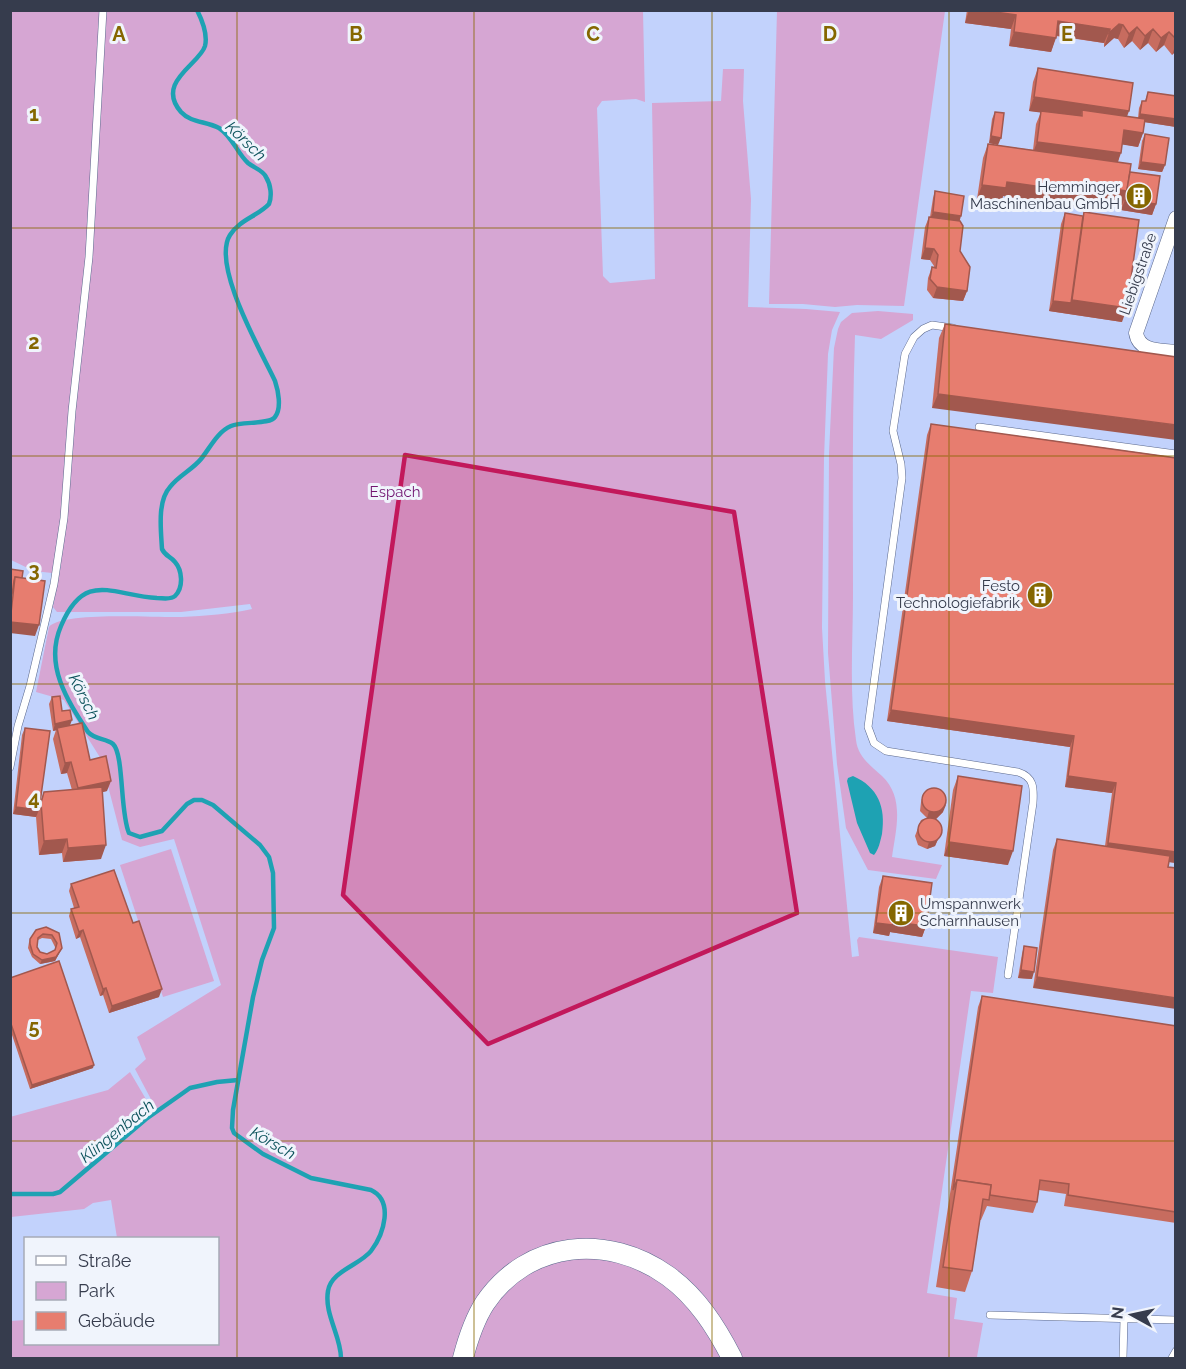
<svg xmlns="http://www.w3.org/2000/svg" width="1186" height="1369" viewBox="0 0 1186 1369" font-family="Raleway,sans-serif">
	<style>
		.green { fill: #d6a6d3 }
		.water { fill: #1ea2b3 }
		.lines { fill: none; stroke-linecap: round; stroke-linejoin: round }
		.stream { stroke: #1ea2b3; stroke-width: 4.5 }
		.service-casing { stroke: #5b698d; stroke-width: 8 }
		.minor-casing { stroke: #5b698d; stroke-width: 15 }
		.secondary-casing { stroke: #5b698d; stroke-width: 21 }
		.service { stroke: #fff; stroke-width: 7 }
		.minor { stroke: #fff; stroke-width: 14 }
		.secondary { stroke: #fff; stroke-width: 20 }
		.wall { fill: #c76c5f; fill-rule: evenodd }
		.shaded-wall { fill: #a2584e }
		.building { fill: #e77d6f; stroke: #a2584e; stroke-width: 1.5; fill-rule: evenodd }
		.marked { fill: #c2185b; fill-opacity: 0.2; stroke: #c2185b; stroke-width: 4.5; stroke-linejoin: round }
		.grid { fill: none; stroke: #856700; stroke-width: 1.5; stroke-opacity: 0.55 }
		.labels { text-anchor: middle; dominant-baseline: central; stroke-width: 6; stroke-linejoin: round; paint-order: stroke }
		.poi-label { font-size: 15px; fill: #363c4d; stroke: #f0f4fc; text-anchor: end }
		.street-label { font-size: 15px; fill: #363c4d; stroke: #f0f4fc }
		.park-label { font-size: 15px; fill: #721571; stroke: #f0f4fc }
		.water-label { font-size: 16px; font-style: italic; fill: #0c525b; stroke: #f0f4fc }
		.grid-label { font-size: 20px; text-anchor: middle; font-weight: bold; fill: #856700; stroke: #f0f4fc; stroke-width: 6; stroke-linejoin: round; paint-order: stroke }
	</style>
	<rect width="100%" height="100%" fill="#c2d2fc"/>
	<g class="green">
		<path d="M10 11H643L645 102 636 99 602 101 597 108 603 276 610 283 655 279 652 103 721 101 723 69H744L743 101 751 199 748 307 806 309 840 312 832 330 828 354 824 458 822 628 825 681 852 957 859 956 857 940 859 937 998 957 993 993 971 991 927 1293 957 1298 954 1319 983 1323 977 1357 740 1358 651 1258 532 1254 456 1358H11V1321L25 1320 26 1344H218V1238H117L111 1200 93 1203 84 1209 11 1217 10 1117 108 1090 130 1072 150 1106 153 1103 135 1069 146 1059 137 1037 221 985 174 839 140 847 122 840 101 759 64 700 36 692 49 627C62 611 158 618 182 617 205 616 230 614 252 609L250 604 181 612H57L53 607 61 565 54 564 52 573 34 571 11 560Z"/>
		<polygon points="777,11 945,11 904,306 857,305 835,307 803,304 769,304"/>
		<path d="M878 311 913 314V320L881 339 855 335C852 421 853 508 853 594 853 642 849 693 856 740 858 757 870 765 882 776 905 798 896 829 892 857L942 865 936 879 868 870 846 828 837 764 828 653 829 453 834 348 838 329 841 322 852 313Z"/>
		<polygon points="171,849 214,981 163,997 120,865"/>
		<path d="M567 1258H606L649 1273 685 1301 725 1358H471C488 1303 510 1275 567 1258Z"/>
	</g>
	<path class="water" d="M853 776C878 787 886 807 882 834 880 842 879 849 874 855L870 853 857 823 847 781 848 778Z"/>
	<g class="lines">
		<g class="stream">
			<path d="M197 10C202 20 208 34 205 46 200 64 155 82 181 112 191 123 206 121 219 128 232 136 237 153 248 163 254 168 263 170 266 177 271 185 272 196 269 204 258 216 239 220 230 235 211 265 261 351 275 381 278 390 282 408 275 417 270 425 242 421 231 426 217 432 210 448 201 459 192 470 178 476 170 487 157 501 161 531 162 549 165 556 170 556 175 562 182 570 184 587 175 596 171 600 163 598 157 598 113 596 85 569 61 626 44 665 67 700 88 732 95 740 106 738 113 744 124 754 120 814 129 833L140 837 162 831 187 804 194 800H202L213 805 260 845 269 857 273 873 274 928 262 960 253 997 233 1110 232 1128 234 1133 263 1154 311 1178 371 1190C394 1201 384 1234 371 1251 360 1265 331 1271 328 1291 324 1314 341 1336 341 1358"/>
			<polyline points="10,1194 53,1194 60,1192 146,1119 183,1093 190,1088 217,1082 238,1080"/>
		</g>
		<defs>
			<g id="service">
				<path d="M953 328 932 325 923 329 914 337 905 354 893 431 901 464 902 478 868 727 874 743 886 751 1018 772C1034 777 1034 788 1033 803L1008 975"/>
				<polyline points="979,427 1176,454"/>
				<polyline points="10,767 18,726 30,686 54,584 64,518 72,411 89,257 103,10"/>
				<polyline points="990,1315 1176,1320"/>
				<polyline points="1123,1358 1124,1319"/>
				<polyline points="1172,1358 1176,1351"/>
			</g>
			<path id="minor" d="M1176 218 1136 333C1139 352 1160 350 1176 352"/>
			<path id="secondary" d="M463 1358C468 1339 474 1320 485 1303 528 1240 608 1233 668 1276 697 1297 716 1327 732 1358"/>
		</defs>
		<use href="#service" class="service-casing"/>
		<use href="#minor" class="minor-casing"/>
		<use href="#secondary" class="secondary-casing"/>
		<use href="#service" class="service"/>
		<use href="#minor" class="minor"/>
		<use href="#secondary" class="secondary"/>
	</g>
	<g class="wall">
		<polygon points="967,10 1176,10 1176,51 1172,55 1164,45 1156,52 1148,43 1140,50 1132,41 1124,48 1118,39 1114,38 1104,47 1104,43 1056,36 1051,52 1009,46 1011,29 965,23"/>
		<polygon points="1038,68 1127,117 1138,118 1139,108 1142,101 1145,101 1148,92 1176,96 1176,127 1145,122 1143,133 1138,147 1122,144 1118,162 1130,172 1156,204 1152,215 1121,210 1122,205 1097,202 1094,209 1003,196 1001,202 977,199 983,158 988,144 1033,150 1036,124 1041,112 1029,111 1033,82"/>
		<polygon points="995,112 998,145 989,143 992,119"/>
		<polygon points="1145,134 1165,165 1162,172 1138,169 1142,141"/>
		<polygon points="935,191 959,221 960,251 967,291 963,301 933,298 927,290 928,278 932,267 934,268 934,266 930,260 921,259 925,227 929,217 930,217 933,198"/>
		<polygon points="1084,212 1122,322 1049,311 1061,224 1065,213 1083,216"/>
		<polygon points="945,324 1176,357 932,408 939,338"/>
		<polygon points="931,424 1176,863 1169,862 1033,988 1053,850 1057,839 1105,846 1112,793 1065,787 1070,747 887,721 927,435"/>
		<polygon points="52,697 62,711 107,791 102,792 101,859 63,862 62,853 39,855 36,817 13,814 22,735 25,728 40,803 44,792 72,790 67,773 61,774 53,739 56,730 53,731 49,704"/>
		<polygon points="958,776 1008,865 944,856 953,790"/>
		<polygon points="923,795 943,812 936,819 933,819 942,830 939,837 935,846 927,849 918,845 915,836 921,820 927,818 920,811 921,802"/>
		<polygon points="883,876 926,926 922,937 890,932 889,936 873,933 879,887"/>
		<polygon points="71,884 133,923 159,997 109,1013 103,995 100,996 80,937 76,939 69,916 71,909 74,908 69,891"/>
		<path d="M46 927 62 948 55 961 40 964 32 957 28 948 29 942 30 939ZM42 938 51 939 55 947V950L47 954 40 952 37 947 38 940Z"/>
		<polygon points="1024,946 1032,979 1018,978 1022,954"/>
		<polygon points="10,978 93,1068 30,1089 10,1029"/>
		<polygon points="982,996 1176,1026 1176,1223 1064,1206 1066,1194 1039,1190 1037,1202 1033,1213 987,1206 981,1220 980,1220 972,1271 965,1292 936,1287 978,1007"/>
	</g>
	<g class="shaded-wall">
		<polygon points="969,10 981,10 1016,15 1011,29 965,23"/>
		<polygon points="1058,21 1110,29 1104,43 1053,35"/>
		<polygon points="1119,24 1123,25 1118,39 1114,38 1104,47 1109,33"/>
		<polygon points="1137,27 1132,41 1124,48 1129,34"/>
		<polygon points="1153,29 1148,43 1140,50 1145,36"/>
		<polygon points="1014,32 1056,38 1051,52 1009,46"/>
		<polygon points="1169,32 1164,45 1156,52 1161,38"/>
		<polygon points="1176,44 1176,51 1172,55"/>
		<polygon points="1034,97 1129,111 1124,125 1082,110 1080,118 1029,111"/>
		<polygon points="1140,114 1176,119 1176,127 1137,121"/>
		<polygon points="1124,130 1143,133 1138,147 1119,144"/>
		<polygon points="991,136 1001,138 998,145 989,143"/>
		<polygon points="1037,142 1121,153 1116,167 1032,156"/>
		<polygon points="1141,162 1165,165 1162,172 1138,169"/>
		<polygon points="1007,182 1100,187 1127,191 1122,205 1097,202 1094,209 1003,196 1001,202 977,199 982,185"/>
		<polygon points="1125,200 1156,204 1152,215 1121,210"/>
		<polygon points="933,212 961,216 959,223 930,219"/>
		<polygon points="925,248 934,249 930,260 921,259"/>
		<polygon points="937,287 967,291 963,301 933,298"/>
		<polygon points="1072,300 1127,308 1122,322 1049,311 1053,301 1071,303"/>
		<polygon points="938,394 1176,425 1176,440 932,408"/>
		<polygon points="10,622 39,625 35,636 10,633"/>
		<polygon points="891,710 1074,736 1070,747 887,721"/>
		<polygon points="72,720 69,728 53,731 55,724"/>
		<polygon points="71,762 67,773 61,774 65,763"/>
		<polygon points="1068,776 1116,783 1112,793 1065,787"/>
		<polygon points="111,781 107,791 74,799 78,788"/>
		<polygon points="946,805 943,812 936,819 927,818 929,811"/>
		<polygon points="16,807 39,810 36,817 13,814"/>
		<polygon points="942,830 935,846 927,849 929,842"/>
		<polygon points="67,839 62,853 39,855 44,841"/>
		<polygon points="949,842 1013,851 1008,865 944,856"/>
		<polygon points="1108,843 1176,852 1176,863 1104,853"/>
		<polygon points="106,845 101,859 63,862 68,848"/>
		<polygon points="893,922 926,926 922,937 890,932 889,936 873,933 876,923"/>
		<polygon points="83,930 80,937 76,939 79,932"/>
		<polygon points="62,948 55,961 40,964 42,960"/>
		<polygon points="1021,970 1034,972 1032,979 1018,978"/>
		<polygon points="1037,977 1176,998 1176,1009 1033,988"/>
		<polygon points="106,988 103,995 100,996 103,989"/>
		<polygon points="162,989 159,997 109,1013 112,1006"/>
		<polygon points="94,1065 93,1068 30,1089 32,1085"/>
	</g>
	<g class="building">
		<polygon points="981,10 1176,10 1176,39 1169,32 1161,38 1153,29 1145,36 1137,27 1129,34 1123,25 1119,24 1109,33 1110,29 1058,21 1056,38 1014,32 1016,15"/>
		<polygon points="1038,68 1133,83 1129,111 1034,97"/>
		<polygon points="1148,92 1176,96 1176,119 1140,114 1142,101 1146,101"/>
		<polygon points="1082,110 1145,119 1143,133 1124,130 1121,153 1037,142 1041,111 1082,116"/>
		<polygon points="995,112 1004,113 1001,138 991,136"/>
		<polygon points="1145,134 1169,138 1165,165 1141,162"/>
		<polygon points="988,144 1131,164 1127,191 1100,187 1099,195 1007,182 1006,188 982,185"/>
		<polygon points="1130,172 1160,176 1156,204 1125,200"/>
		<polygon points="935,191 964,196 961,216 933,212"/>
		<polygon points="1084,212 1139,220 1127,308 1072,300"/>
		<polygon points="1065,213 1083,216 1071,303 1053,301"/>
		<polygon points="929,217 960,221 963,226 960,251 970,267 967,291 937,287 930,279 932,267 936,268 938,255 934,249 925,248"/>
		<polygon points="945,324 1176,357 1176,425 938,394"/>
		<polygon points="931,424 1176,458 1176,852 1108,843 1116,783 1068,776 1074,736 891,710"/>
		<polygon points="10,569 23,571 22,578 15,577 14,581 10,609"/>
		<polygon points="15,577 45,581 39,625 10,622"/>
		<polygon points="60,696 62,711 70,710 72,720 55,724 52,697"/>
		<polygon points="82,723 90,760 106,756 111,781 78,788 71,762 65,763 57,728"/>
		<polygon points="25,728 50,731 39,810 16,807"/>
		<polygon points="958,776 1022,786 1013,851 949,842"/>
		<polygon points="102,787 106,845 68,848 67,839 44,841 41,803 44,792"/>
		<circle cx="934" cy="800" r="12"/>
		<circle cx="930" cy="830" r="12"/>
		<polygon points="1057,839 1170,856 1168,867 1176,868 1176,998 1037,977"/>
		<polygon points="114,870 133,923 139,921 162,989 112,1006 106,988 103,989 83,930 79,932 71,909 79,907 71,884"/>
		<polygon points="883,876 932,883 926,926 893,922 893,925 876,923"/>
		<path d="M46 927 59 933 62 948 56 957 42 960 33 954 30 944V939L36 930ZM43 934 52 935 57 943 55 950 47 954 40 952 37 947 38 938Z"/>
		<polygon points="1024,946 1037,948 1034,972 1021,970"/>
		<polygon points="59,961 94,1065 32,1085 10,1021 10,978"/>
		<polygon points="982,996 1176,1026 1176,1212 1068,1195 1069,1184 1040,1180 1037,1202 990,1195 991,1185 957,1180 953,1190"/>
		<polygon points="957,1180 991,1185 989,1200 983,1199 972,1271 943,1267"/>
	</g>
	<path class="marked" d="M405 455 734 512 797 913 488 1044 343 895Z"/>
	<path class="grid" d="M237 10V1358M474 10V1358M712 10V1358M949 10V1358M10 228H1176M10 456H1176M10 684H1176M10 913H1176M10 1141H1176"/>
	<defs>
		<symbol id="building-disc" viewBox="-11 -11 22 22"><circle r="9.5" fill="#856700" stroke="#f0f4fc"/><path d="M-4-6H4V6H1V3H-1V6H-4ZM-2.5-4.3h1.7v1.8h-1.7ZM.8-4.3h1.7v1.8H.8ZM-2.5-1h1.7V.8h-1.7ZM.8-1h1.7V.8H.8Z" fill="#fff"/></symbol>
	</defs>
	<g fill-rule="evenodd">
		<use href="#building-disc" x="1124" y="181" width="30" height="30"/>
		<use href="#building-disc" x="1025" y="580" width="30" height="30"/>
		<use href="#building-disc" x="886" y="898" width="30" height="30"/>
	</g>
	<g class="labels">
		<g class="poi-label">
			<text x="1120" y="187">Hemminger<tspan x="1120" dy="17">Maschinenbau GmbH</tspan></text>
			<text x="1020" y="586">Festo<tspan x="1020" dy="17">Technologiefabrik</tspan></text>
			<text x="920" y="904" text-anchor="start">Umspannwerk<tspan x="920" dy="17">Scharnhausen</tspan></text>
		</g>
		<g class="street-label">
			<text transform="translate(1138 274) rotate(-71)">Liebigstraße</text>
		</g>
		<g class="park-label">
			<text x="395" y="492">Espach</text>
		</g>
		<g class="water-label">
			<text transform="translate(246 141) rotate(44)">Körsch</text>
			<text transform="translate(84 697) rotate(64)">Körsch</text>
			<text transform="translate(117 1131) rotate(-39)">Klingenbach</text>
			<text transform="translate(273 1143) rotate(30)">Körsch</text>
		</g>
	</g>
	<g class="grid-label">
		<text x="119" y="41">A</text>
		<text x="356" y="41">B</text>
		<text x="593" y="41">C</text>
		<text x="830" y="41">D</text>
		<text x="1067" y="41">E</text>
		<text x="34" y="121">1</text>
		<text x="34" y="349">2</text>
		<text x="34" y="577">3</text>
		<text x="34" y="805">4</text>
		<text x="34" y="1034">5</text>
	</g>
	<rect width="1186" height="1369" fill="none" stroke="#363c4d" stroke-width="24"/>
	<rect x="24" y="1237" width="195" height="108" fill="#f0f4fc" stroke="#a6aab6" stroke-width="1.5"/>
	<rect x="36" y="1256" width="30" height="9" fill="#ffffff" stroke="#a6aab6" stroke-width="1.5"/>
	<text x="78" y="1267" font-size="18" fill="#363c4d">Straße</text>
	<rect x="36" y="1282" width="30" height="18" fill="#d6a6d3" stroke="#a6aab6" stroke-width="1.5"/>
	<text x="78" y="1297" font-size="18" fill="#363c4d">Park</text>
	<rect x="36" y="1312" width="30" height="18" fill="#e77d6f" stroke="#a6aab6" stroke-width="1.5"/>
	<text x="78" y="1327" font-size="18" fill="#363c4d">Gebäude</text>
	<g transform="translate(1132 1315) rotate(278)" stroke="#f0f4fc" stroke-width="4.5" paint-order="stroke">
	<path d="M0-4.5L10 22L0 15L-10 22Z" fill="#363c4d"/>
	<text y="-9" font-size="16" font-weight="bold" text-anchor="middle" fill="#363c4d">N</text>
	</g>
</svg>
